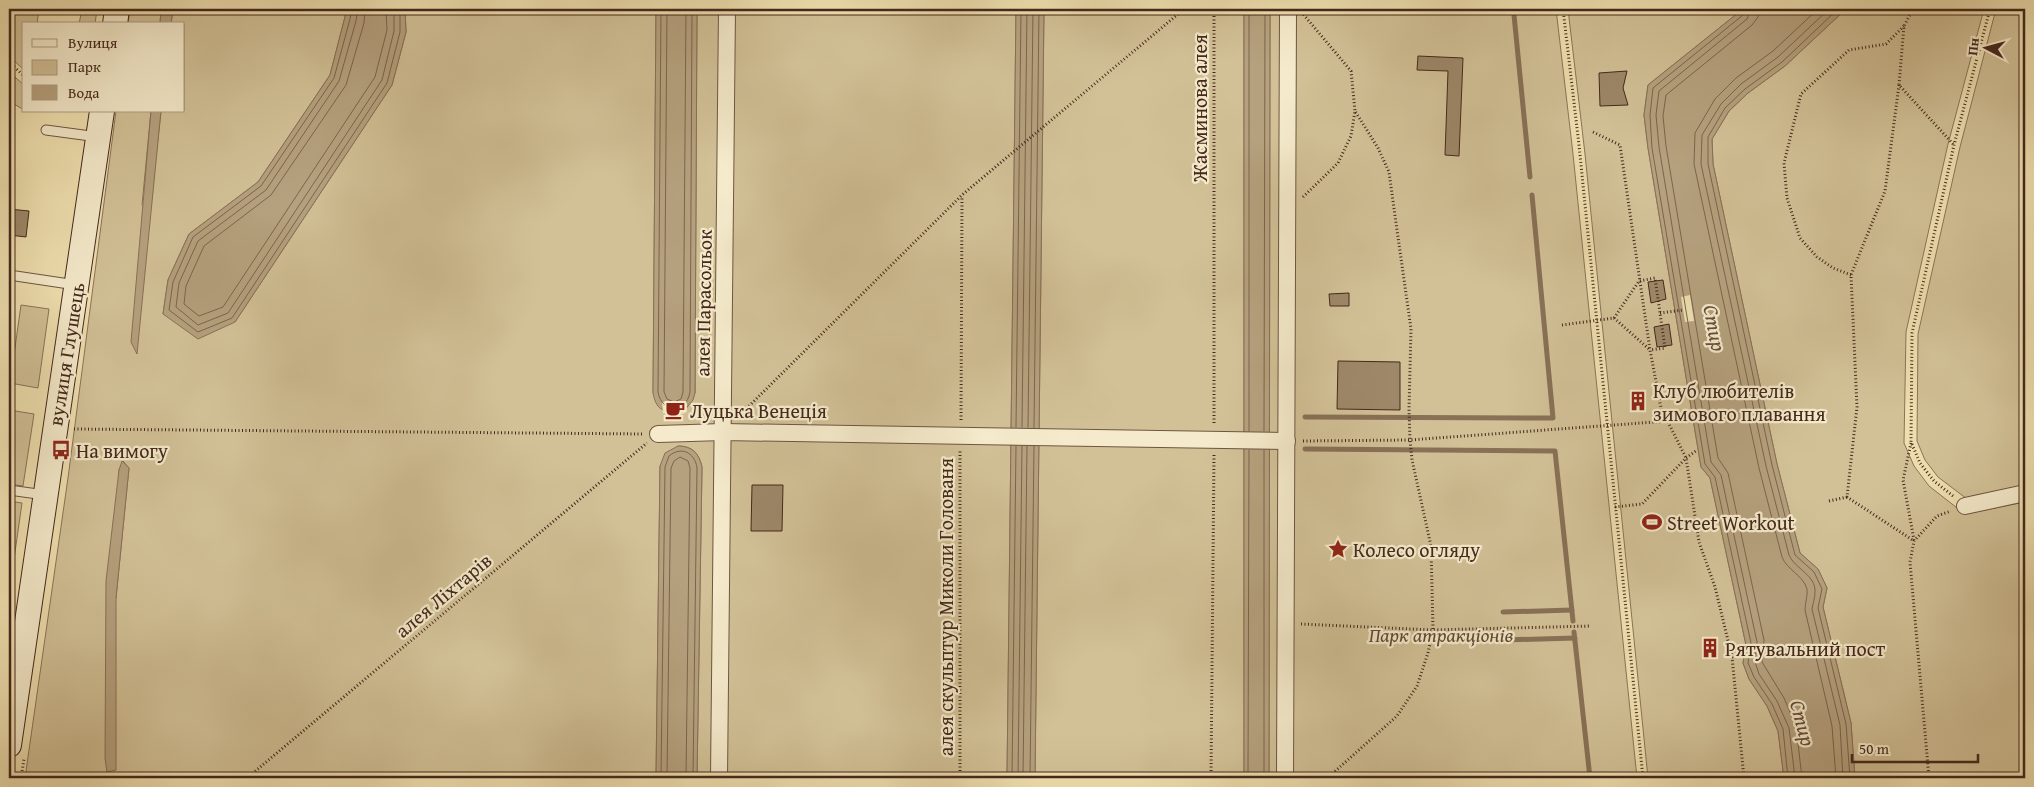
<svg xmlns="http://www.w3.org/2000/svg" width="2034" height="787" viewBox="0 0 2034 787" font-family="'Gentium Book Plus',serif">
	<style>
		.green { fill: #d2c197; stroke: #8b745a; fill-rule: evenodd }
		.water { fill: #b5a17e; stroke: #887157 }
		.pier { fill: #efe0b0 }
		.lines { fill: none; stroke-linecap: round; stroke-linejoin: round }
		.shore { stroke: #7c644d; stroke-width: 1 }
		.stream { stroke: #887157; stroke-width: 5 }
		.building { fill: #9d8869; stroke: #44281c }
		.lane-casing { stroke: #6f5641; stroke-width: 11 }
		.street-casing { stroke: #6f5641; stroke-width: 18 }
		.secondary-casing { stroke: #44281c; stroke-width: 26 }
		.path { stroke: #44281c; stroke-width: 3; stroke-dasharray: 1 2.5; stroke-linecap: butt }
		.lane { stroke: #f5ebcc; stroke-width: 9 }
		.street { stroke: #f5ebcc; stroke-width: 16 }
		.secondary { stroke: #f5ebcc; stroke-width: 24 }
		.labels { text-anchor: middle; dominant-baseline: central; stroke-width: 4.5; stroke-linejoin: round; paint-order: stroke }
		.street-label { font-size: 20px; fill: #44281c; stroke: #f5ebcc }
		.poi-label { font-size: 20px; fill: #44281c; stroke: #f5ebcc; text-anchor: start }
		.park-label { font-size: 20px; font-style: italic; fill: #604735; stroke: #f5ebcc }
		.water-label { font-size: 21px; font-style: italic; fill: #664c39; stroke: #f5ebcc }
	</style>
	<rect width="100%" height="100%" fill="#efe0b0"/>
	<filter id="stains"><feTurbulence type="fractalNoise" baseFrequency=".004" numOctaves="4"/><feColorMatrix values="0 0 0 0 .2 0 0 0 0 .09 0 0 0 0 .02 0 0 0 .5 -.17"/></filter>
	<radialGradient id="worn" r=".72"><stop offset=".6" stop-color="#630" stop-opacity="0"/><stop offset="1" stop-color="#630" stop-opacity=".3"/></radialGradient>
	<g class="green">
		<polygon points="9,9 39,9 37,24 24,24 24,70 9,56"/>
		<polygon points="82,9 97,9 95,24 79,24"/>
		<polygon points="130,9 161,9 160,24 128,24"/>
		<path d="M173 9H347L330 75 258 182 189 234 168 280 163 314 235 322 392 85 406 32 405 9H656L653 393H695L697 9H1016L1007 778H697L702 467C699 453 692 446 678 446L660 466 656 778H25L68 478 116 111H151L142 205 150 212 161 111H184V24H171ZM123 461 129 468 116 598 119 470Z"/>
		<polygon points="1044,9 1244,9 1244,778 1035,778"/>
		<polygon points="1270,9 1556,9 1573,154 1637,778 1269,778"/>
		<polygon points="1568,9 1743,9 1648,85 1644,115 1648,148 1701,467 1710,478 1746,645 1743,663 1749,679 1767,706 1778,731 1784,778 1648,778 1585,154"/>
		<polygon points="1846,9 1984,9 1948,144 1906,332 1904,443 1914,466 1929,486 1961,511 1970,513 2025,502 2025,778 1855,778 1851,723 1823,607 1827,588 1818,569 1800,553 1777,464 1713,164 1712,139 1729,111 1748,93 1785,66"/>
		<polygon points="1996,9 2025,9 2025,487 1967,499 1938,477 1925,460 1917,441 1918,334 1960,147"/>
		<polygon points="9,72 24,85 24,110 9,101"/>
		<polygon points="21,305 49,309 38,388 10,383"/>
		<polygon points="9,410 34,414 23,486 9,484"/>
		<polygon points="9,501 22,503 9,594"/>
	</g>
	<g class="water">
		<polygon points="161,9 173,9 171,24 160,24"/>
		<polygon points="347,9 405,9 406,32 392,85 235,322 198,339 163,314 168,280 189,234 258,182 330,75"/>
		<path d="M656 9H697L695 393 693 400 684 411C666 411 657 414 653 393Z"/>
		<polygon points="1016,9 1044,9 1035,778 1007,778"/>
		<polygon points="1244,9 1270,9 1269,778 1244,778"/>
		<polygon points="1743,9 1846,9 1785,66 1748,93 1729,111 1712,139 1713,164 1777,464 1800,553 1818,569 1827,588 1823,607 1851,723 1855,778 1784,778 1778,731 1767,706 1749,679 1743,663 1746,645 1710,478 1701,467 1648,148 1644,115 1648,85"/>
		<polygon points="151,111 161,111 137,354 131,342"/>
		<path d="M678 446C692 446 699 453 702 467L697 778H656L660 466 665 453Z"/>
		<polygon points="122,461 129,468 116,598 116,770 107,772 105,758 106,581 119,470"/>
	</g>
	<g class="pier">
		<polygon points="1690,295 1694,321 1685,322 1681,297"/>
		<polygon points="662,402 687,403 687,412 677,416 663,413"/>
	</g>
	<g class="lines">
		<g class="shore">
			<polyline points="352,9 350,19 334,78 261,186 193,237 173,282 169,310 198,332 232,318 387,83 400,32 400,9"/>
			<polyline points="358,9 356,21 339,81 266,190 198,241 179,283 176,307 198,325 228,313 382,80 394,31 394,9"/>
			<polyline points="365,9 364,23 346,85 271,195 204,246 186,286 184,304 199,316 223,307 375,77 387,30 386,9"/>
			<path d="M661 9 658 392C662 414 686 414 690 392L692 9"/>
			<polyline points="667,9 664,392 667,399 674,402 681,399 683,392 686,9"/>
			<polyline points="1745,9 1743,15 1653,88 1650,115 1652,148 1705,464 1715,477 1751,643 1748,663 1754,677 1772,704 1783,729 1788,778"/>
			<polyline points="1751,9 1747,19 1659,91 1656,115 1659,147 1711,462 1721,475 1757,642 1755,662 1759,674 1777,701 1789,728 1795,778"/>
			<polyline points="1759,9 1758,17 1752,25 1666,95 1663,116 1666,146 1718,458 1728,473 1764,640 1762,662 1784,698 1796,726 1802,778"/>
			<path d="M1818 9 1773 51 1736 78 1715 99 1695 133 1694 164 1759 468 1782 557C1787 570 1803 575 1807 589 1808 595 1805 603 1805 610L1832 726 1836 778"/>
			<path d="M1829 9 1778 57 1741 84 1721 104 1702 135 1701 164 1766 466 1789 555C1795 569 1816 575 1815 592 1815 598 1813 603 1812 609L1840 725 1843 778"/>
			<polyline points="1838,9 1782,62 1745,89 1725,108 1708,137 1708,164 1772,465 1795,555 1814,572 1822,589 1818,608 1846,724 1850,778"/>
			<polyline points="1016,427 1021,9"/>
			<polyline points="1022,427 1027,9"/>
			<polyline points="1028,427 1033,9"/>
			<polyline points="1034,428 1039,9"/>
			<polyline points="1249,431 1249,9"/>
			<polyline points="1264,431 1265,9"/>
			<path d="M661 778 665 467 669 456C681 446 694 452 697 467L693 778"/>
			<polyline points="667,778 671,468 674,461 680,457 688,461 690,468 686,778"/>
			<polyline points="1012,778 1016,446"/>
			<polyline points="1018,778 1022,446"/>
			<polyline points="1023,778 1027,446"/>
			<polyline points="1030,778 1034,446"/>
			<polyline points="1248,778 1249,450"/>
			<polyline points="1264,778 1264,450"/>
		</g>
		<g class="stream">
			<polyline points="1514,15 1530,177"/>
			<polyline points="1305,417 1553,418 1532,195"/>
			<polyline points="1305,449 1555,451 1573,621"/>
			<polyline points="1503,612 1572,610"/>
			<polyline points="1574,632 1590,778"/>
			<polyline points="1503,640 1575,638"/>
		</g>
	</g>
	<g class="building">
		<polygon points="1418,56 1463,58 1459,156 1445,155 1448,71 1417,70"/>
		<polygon points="1627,71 1623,88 1628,105 1600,106 1599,73"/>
		<polygon points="9,209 29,211 26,237 9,235"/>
		<polygon points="1663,280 1666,299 1651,303 1648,282"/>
		<polygon points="1349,293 1349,306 1330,306 1329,294"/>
		<polygon points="1669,324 1672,345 1657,347 1654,327"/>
		<polygon points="1338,361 1400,362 1400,410 1337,409"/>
		<polygon points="752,485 783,485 782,531 751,531"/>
	</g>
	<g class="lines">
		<defs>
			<g id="lane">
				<polyline points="46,130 98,137"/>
				<polyline points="9,275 76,285"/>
				<polyline points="9,490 45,495"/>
			</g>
			<g id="street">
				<polyline points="658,434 723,432 1287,441"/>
				<polyline points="1965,506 2025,493"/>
				<polyline points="719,778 727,9"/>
				<polyline points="1285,778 1288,9"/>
			</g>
			<g id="secondary">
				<polyline points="115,24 117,9"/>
				<polyline points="9,745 102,111"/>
			</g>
		</defs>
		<use href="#lane" class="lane-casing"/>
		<use href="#street" class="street-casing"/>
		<use href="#secondary" class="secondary-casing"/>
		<g class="path">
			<polyline points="1214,9 1214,425"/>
			<polyline points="1563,9 1579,145 1643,778"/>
			<polyline points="1913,9 1904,26 1899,85 1954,145"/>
			<polyline points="9,62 24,76"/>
			<polyline points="1899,85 1885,191 1851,275 1857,407 1847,497 1914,541"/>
			<polyline points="1593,132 1620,145 1650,350 1661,408 1686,458 1699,542 1715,587 1732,657 1744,778"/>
			<polyline points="1303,197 1338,163 1351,136 1355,111 1351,71 1303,14"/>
			<polyline points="1851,275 1833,268 1817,257 1800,238 1787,198 1784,163 1801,94 1849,50 1886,44 1904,26"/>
			<polyline points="1660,313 1683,310"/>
			<polyline points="1614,318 1650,350"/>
			<polyline points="1562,325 1614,318 1639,281 1655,278 1665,348 1650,350"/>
			<polyline points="739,416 962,195 1184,9"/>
			<polyline points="961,420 962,196"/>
			<polyline points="74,429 643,434"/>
			<polyline points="1303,441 1410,440 1668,421"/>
			<polyline points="1911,443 1903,480 1914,540"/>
			<polyline points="1953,496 1934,481 1920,463 1911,442 1912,333 1954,145 1990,9"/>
			<polyline points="1829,501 1847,497"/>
			<polyline points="1615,507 1642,504 1686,458 1696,451"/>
			<polyline points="1301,624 1433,630 1591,626"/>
			<polyline points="1732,657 1742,656"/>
			<polyline points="1301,775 1332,774 1397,716 1417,686 1428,653 1433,630 1431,546 1412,460 1410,440 1409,409 1411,329 1396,223 1389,172 1378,148 1355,111"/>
			<polyline points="21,778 24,759"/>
			<polyline points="247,778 647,443"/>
			<polyline points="960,778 960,451"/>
			<polyline points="1211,778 1214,454"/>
			<polyline points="1929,778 1910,562 1914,541 1937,516 1951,511"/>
		</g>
		<use href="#lane" class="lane"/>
		<use href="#street" class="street"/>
		<use href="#secondary" class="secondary"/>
	</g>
	<defs>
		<symbol id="building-bare" viewBox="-9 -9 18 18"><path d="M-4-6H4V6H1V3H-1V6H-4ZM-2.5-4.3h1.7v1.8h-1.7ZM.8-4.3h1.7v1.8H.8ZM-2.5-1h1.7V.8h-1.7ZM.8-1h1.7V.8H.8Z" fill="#8f2418" stroke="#f5ebcc" stroke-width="2.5" paint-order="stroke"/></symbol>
		<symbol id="cafe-bare" viewBox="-9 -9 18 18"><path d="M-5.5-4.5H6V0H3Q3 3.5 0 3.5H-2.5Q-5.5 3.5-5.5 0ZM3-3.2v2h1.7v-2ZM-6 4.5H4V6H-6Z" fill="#8f2418" stroke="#f5ebcc" stroke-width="2.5" paint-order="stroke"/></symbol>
		<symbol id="bus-bare" viewBox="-9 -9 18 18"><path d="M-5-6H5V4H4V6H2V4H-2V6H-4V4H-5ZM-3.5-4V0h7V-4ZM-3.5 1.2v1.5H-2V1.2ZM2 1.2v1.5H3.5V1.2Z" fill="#8f2418" stroke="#f5ebcc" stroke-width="2.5" paint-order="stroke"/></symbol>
		<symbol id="stadium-bare" viewBox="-9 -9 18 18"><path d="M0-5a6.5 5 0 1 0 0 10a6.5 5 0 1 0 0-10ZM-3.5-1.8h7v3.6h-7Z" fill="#8f2418" stroke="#f5ebcc" stroke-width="2.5" paint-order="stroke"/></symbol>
		<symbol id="sight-bare" viewBox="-9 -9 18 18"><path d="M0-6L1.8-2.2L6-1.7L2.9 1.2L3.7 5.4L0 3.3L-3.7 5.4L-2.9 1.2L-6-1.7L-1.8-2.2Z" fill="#8f2418" stroke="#f5ebcc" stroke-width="2.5" paint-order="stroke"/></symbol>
	</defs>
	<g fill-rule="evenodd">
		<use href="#building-bare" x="1624" y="387" width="28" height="28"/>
		<use href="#cafe-bare" x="661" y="396" width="28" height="28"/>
		<use href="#bus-bare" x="47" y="436" width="28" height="28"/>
		<use href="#stadium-bare" x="1638" y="508" width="28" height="28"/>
		<use href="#sight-bare" x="1324" y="535" width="28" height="28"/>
		<use href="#building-bare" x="1696" y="634" width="28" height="28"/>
	</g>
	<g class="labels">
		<g class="street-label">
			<text transform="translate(1199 108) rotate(-90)">Жасминова алея</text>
			<text transform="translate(703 303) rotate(-89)">алея Парасольок</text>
			<text transform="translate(66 354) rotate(-81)">вулиця Глушець</text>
			<text transform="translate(443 595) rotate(-40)">алея Ліхтарів</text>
			<text transform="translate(945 607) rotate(-90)">алея скульптур Миколи Голованя</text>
		</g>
		<g class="poi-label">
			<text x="1653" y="390">Клуб любителів<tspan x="1653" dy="23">зимового плавання</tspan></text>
			<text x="690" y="410">Луцька Венеція</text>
			<text x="76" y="450">На вимогу</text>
			<text x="1667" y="522">Street Workout</text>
			<text x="1353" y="549">Колесо огляду</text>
			<text x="1725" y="648">Рятувальний пост</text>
		</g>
		<g class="park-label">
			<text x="1441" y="634">Парк атракціонів</text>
		</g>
		<g class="water-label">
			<text transform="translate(1715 328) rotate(79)">Стир</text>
			<text transform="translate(1803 723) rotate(75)">Стир</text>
		</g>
	</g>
	<rect width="2034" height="787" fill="none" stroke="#efe0b0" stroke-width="30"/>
	<rect x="10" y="10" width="2014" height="767" fill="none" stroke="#44281c" stroke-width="2.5"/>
	<rect x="15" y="15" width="2004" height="757" fill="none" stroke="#44281c"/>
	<rect x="22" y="22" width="162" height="90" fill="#f5ebcc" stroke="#ae9d86"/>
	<rect x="32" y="39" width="25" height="8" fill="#f5ebcc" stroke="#ae9d86"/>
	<text x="68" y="48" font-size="15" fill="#44281c">Вулиця</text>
	<rect x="32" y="60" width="25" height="15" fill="#d2c197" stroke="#ae9d86"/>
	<text x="68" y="72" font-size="15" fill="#44281c">Парк</text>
	<rect x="32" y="85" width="25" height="15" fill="#b5a17e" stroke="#ae9d86"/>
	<text x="68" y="98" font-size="15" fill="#44281c">Вода</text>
	<g transform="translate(1986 48) rotate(276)" stroke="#f5ebcc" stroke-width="4" paint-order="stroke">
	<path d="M0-4L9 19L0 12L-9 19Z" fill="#44281c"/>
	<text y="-8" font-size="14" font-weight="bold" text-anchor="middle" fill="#44281c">Пн</text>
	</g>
	<path d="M1852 754v8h126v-8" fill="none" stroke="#44281c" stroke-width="2.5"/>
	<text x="1859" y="754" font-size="15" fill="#44281c" stroke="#f5ebcc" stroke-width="4" paint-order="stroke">50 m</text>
	<rect width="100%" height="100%" filter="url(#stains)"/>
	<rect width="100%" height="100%" fill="url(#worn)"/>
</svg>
